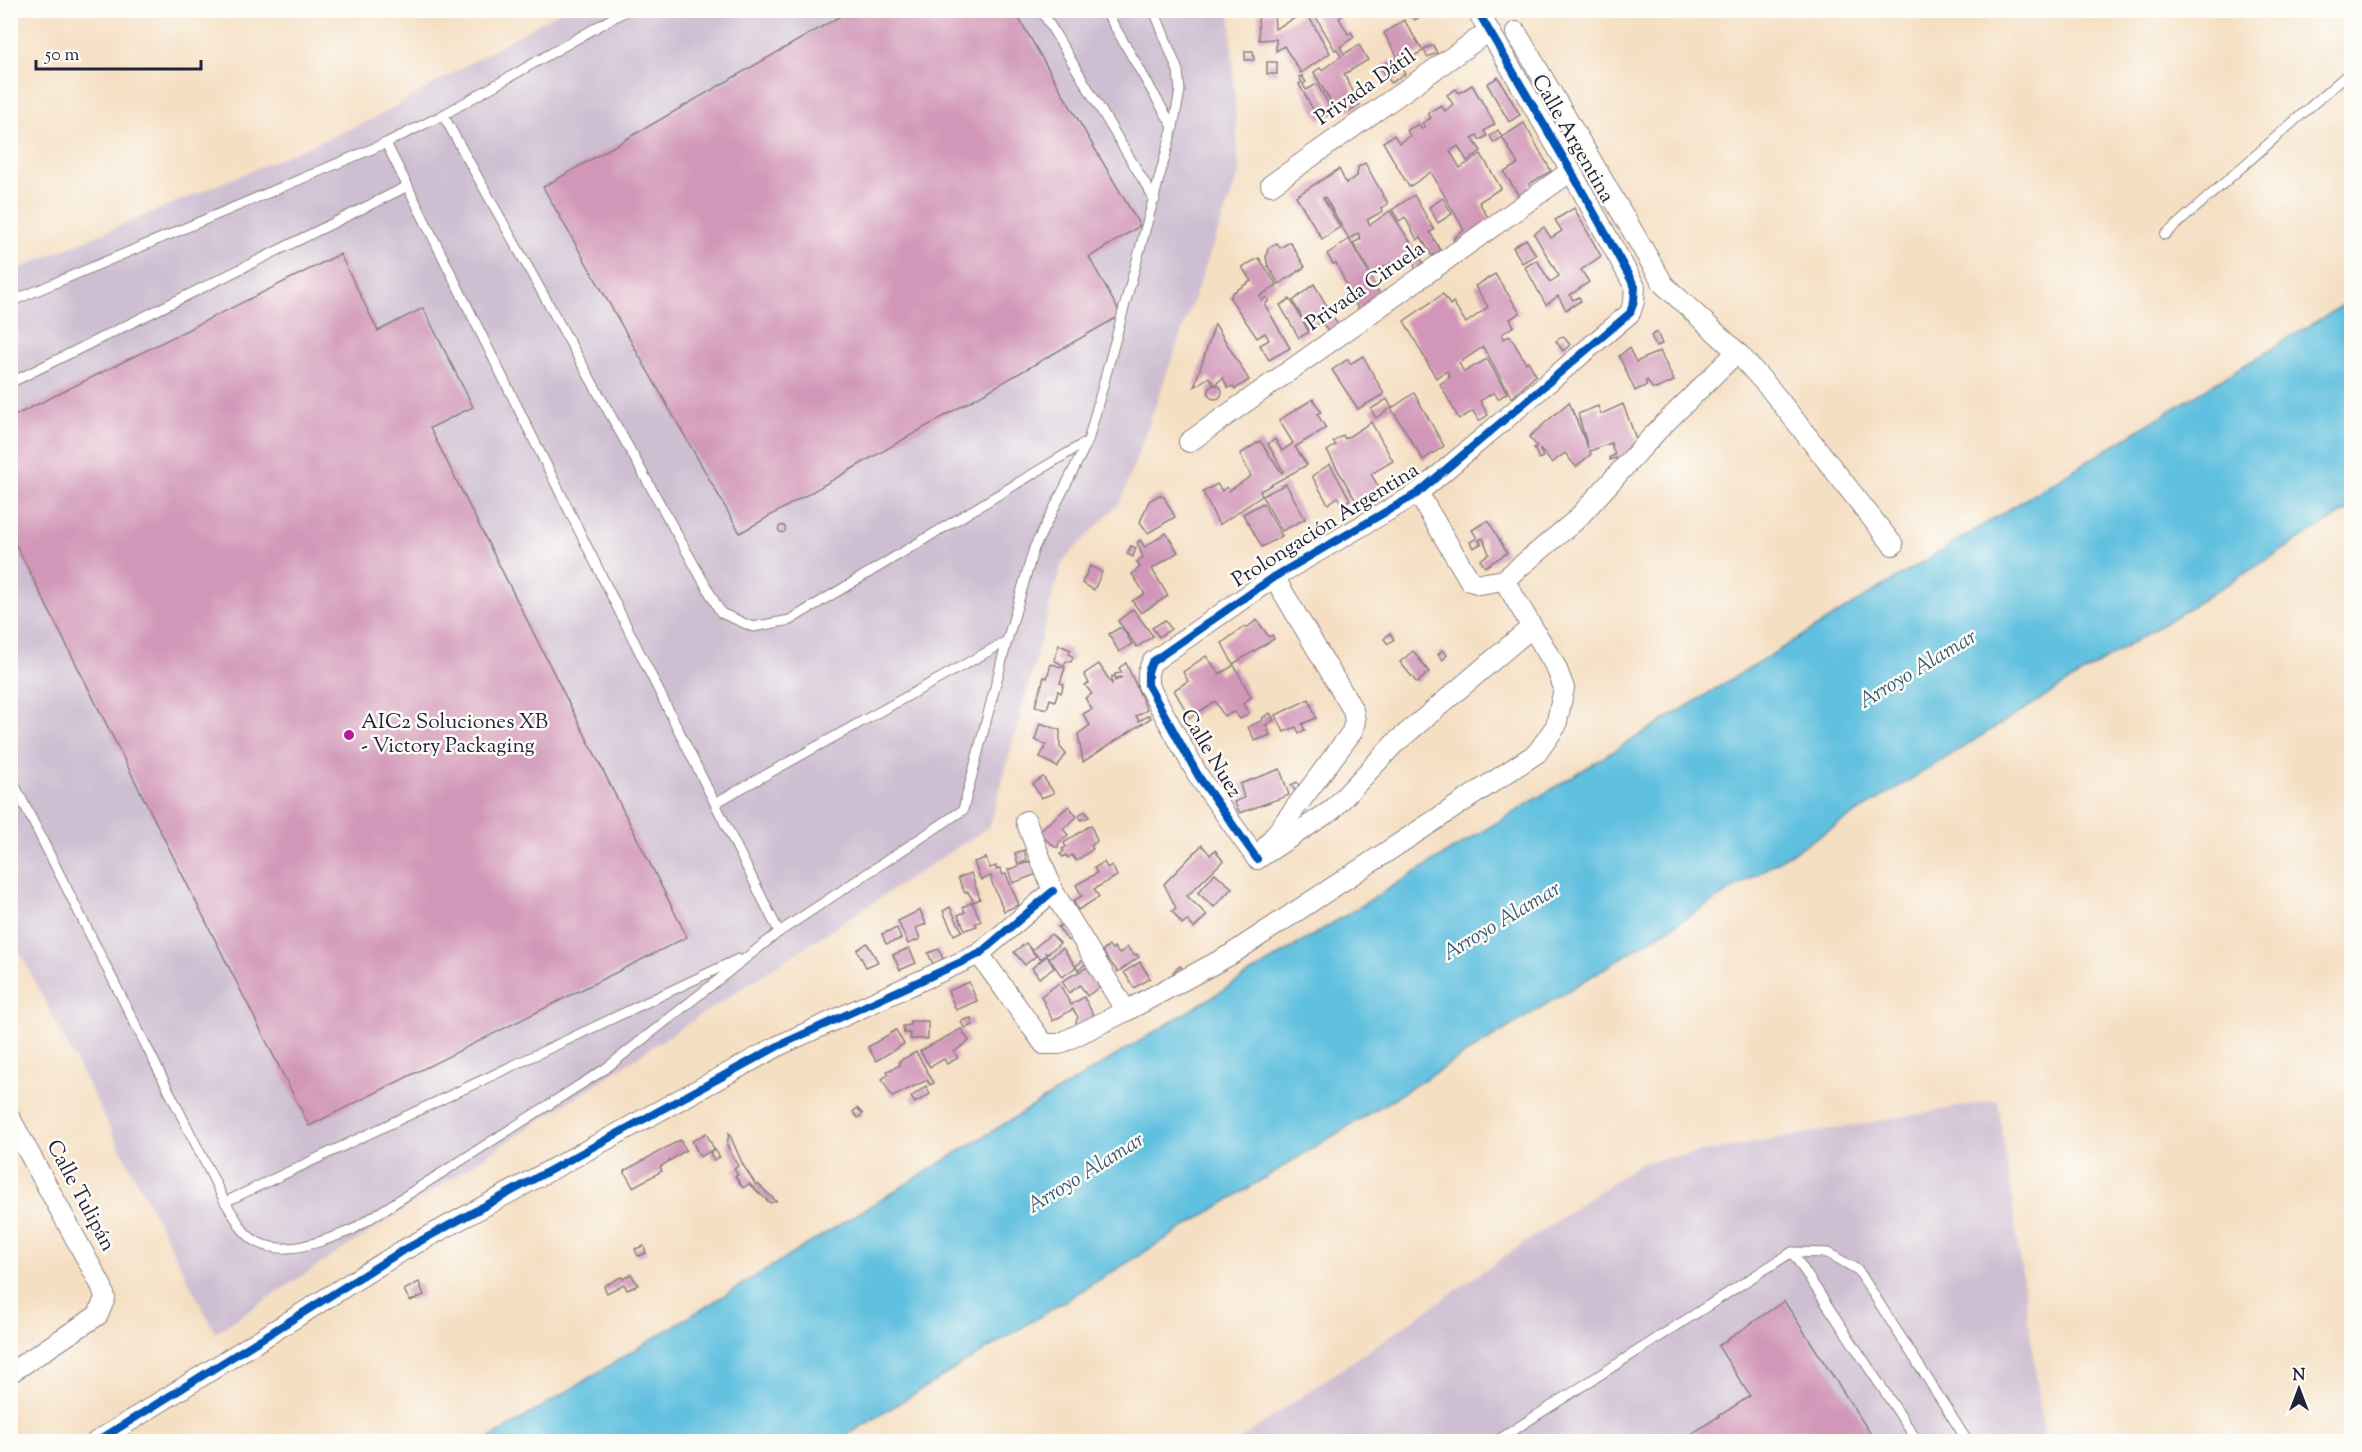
<svg xmlns="http://www.w3.org/2000/svg" width="2362" height="1452" viewBox="0 0 2362 1452" font-family="'Sorts Mill Goudy',serif">
	<style>
		.industrial { fill: #cebed2 }
		.water { fill: #60c0df; stroke: #41718d; stroke-width: 1.5 }
		.building { fill: #d196b8 }
		.lines { fill: none; stroke-linecap: round; stroke-linejoin: round }
		.service-casing { stroke: #8c807f; stroke-width: 11 }
		.minor-casing { stroke: #8c807f; stroke-width: 22 }
		.service { stroke: #fff; stroke-width: 9 }
		.minor { stroke: #fff; stroke-width: 20 }
		.cycleway-casing { stroke: #fdfcf7; stroke-width: 11 }
		.cycleway { stroke: #0057b8; stroke-width: 8 }
		.poi-dot { fill: #b5179e; stroke: #fdfcf7; stroke-width: 2 }
		.labels { text-anchor: middle; dominant-baseline: central; stroke-width: 5; stroke-linejoin: round; paint-order: stroke }
		.street-label { font-size: 21px; fill: #22223b; stroke: #fdfcf7 }
		.poi-label { font-size: 21px; fill: #22223b; stroke: #fdfcf7; text-anchor: start }
		.water-label { font-size: 22px; font-style: italic; fill: #385974; stroke: #fdfcf7 }
	</style>
	<rect width="100%" height="100%" fill="#fdfcf7"/>
	<filter id="ink" filterUnits="userSpaceOnUse"><feTurbulence type="fractalNoise" baseFrequency=".0167" numOctaves="2"/><feDisplacementMap in="SourceGraphic" scale="12" xChannelSelector="R" yChannelSelector="G"/><feConvolveMatrix kernelMatrix="1 2 1 2 8 2 1 2 1" color-interpolation-filters="sRGB"/></filter>
	<filter id="wash" filterUnits="userSpaceOnUse"><feTurbulence type="fractalNoise" baseFrequency=".008" numOctaves="4" result="noise"/><feDisplacementMap in="SourceGraphic" scale="24" xChannelSelector="R" yChannelSelector="G"/><feGaussianBlur stdDeviation="1.35" result="paint"/><feColorMatrix in="noise" values="0 0 0 0 0 0 0 0 0 0 0 0 0 0 0 0 0 1.4 0 .05"/><feComposite in="paint" operator="in"/></filter>
	<g filter="url(#wash)">
		<rect width="100%" height="100%" fill="#f5dfc3"/>
		<g class="industrial">
			<polygon points="561,11 1230,11 1239,173 1121,501 1062,562 990,826 215,1333 11,935 11,272 371,120"/>
			<polygon points="1998,1100 2045,1441 1236,1442 1640,1163"/>
		</g>
		<polygon class="water" points="2351,300 2351,508 838,1441 486,1441"/>
		<g id="blocks">
			<g class="building">
				<polygon points="851,10 1014,10 1140,226 1089,257 1121,315 740,533 543,187"/>
				<polygon points="1312,10 1339,10 1342,16 1339,18 1348,34 1351,32 1354,37 1340,47 1344,54 1359,45 1368,60 1344,74 1360,105 1350,111 1344,103 1335,109 1315,75 1314,72 1320,68 1322,70 1341,56 1337,49 1335,50"/>
				<polygon points="1409,10 1430,10 1415,20"/>
				<polygon points="1274,12 1275,29 1306,12 1330,53 1301,73 1284,46 1276,51 1276,39 1259,40 1258,14"/>
				<polygon points="1404,20 1423,51 1401,63 1384,33"/>
				<polygon points="1433,45 1437,53 1427,57 1424,49"/>
				<polygon points="1245,51 1253,51 1254,60 1245,60"/>
				<polygon points="1396,58 1405,74 1391,83 1381,67"/>
				<rect x="1267" y="62" width="10" height="12"/>
				<polygon points="1302,76 1306,82 1303,84 1306,90 1317,84 1333,112 1319,120 1299,84 1302,82 1299,77"/>
				<polygon points="1498,77 1520,115 1509,122 1487,84"/>
				<polygon points="1472,85 1495,124 1484,131 1487,136 1480,140 1477,135 1472,138 1481,151 1467,161 1458,146 1450,151 1460,168 1481,154 1501,188 1479,202 1490,221 1457,244 1453,239 1464,230 1431,172 1409,187 1383,142 1394,135 1399,143 1410,136 1407,130 1419,124 1422,129 1425,127 1422,123 1431,118 1428,113 1441,105 1445,111 1453,104 1447,95 1456,89 1459,93"/>
				<polygon points="1524,123 1551,171 1529,184 1531,187 1538,183 1522,201 1504,172 1518,164 1502,137"/>
				<polygon points="1498,130 1502,137 1494,143 1490,136"/>
				<polygon points="1365,163 1388,204 1381,208 1383,211 1367,220 1370,225 1390,211 1417,252 1394,265 1392,262 1371,274 1353,243 1361,239 1358,233 1349,239 1381,296 1359,311 1336,263 1333,264 1327,254 1349,239 1325,197 1323,198 1340,227 1322,239 1296,196 1339,169 1346,183 1357,176 1358,167"/>
				<polygon points="1414,195 1434,230 1430,232 1440,250 1432,256 1421,237 1417,240 1405,217 1399,221 1392,210"/>
				<polygon points="1443,198 1452,214 1438,223 1429,207"/>
				<polygon points="1574,208 1601,256 1581,270 1589,282 1570,295 1573,300 1579,297 1581,301 1566,310 1558,296 1546,305 1525,267 1537,260 1550,282 1559,276 1534,234 1544,227 1551,238 1562,231 1555,220"/>
				<polygon points="1526,239 1536,255 1522,263 1513,247"/>
				<polygon points="1290,242 1305,267 1279,284 1268,266 1266,258 1268,248 1277,243 1280,248"/>
				<polygon points="340,254 378,331 423,308 473,407 430,428 687,937 309,1126 10,533 10,418"/>
				<polygon points="1259,258 1277,285 1260,296 1262,301 1266,297 1269,300 1265,305 1290,348 1269,360 1260,345 1269,340 1265,333 1257,338 1230,298 1232,293 1251,281 1242,267"/>
				<polygon points="1421,259 1425,266 1416,272 1414,263"/>
				<polygon points="1495,274 1520,313 1510,319 1514,326 1502,334 1502,337 1503,339 1510,336 1526,363 1528,361 1536,375 1512,398 1483,347 1459,363 1464,372 1487,359 1507,393 1498,399 1494,392 1480,401 1488,415 1479,421 1473,411 1459,419 1440,384 1450,377 1447,371 1436,378 1404,321 1443,294 1450,305 1453,302 1466,323 1488,307 1475,286"/>
				<polygon points="1314,284 1338,325 1328,332 1322,322 1309,330 1293,301"/>
				<polygon points="1290,299 1309,332 1299,338 1280,305"/>
				<polygon points="1215,324 1249,380 1235,389 1233,386 1228,388 1223,378 1214,385 1209,377 1194,387"/>
				<polygon points="1657,332 1662,344 1656,346 1651,336"/>
				<polygon points="1563,336 1570,345 1563,351 1556,341"/>
				<polygon points="1629,348 1636,362 1660,351 1674,381 1656,389 1652,388 1647,380 1645,382 1647,385 1635,391 1619,356"/>
				<polygon points="1363,356 1384,394 1358,409 1332,370 1348,359 1350,364"/>
				<circle cx="1215" cy="392" r="7"/>
				<polygon points="1414,393 1444,446 1423,460 1391,408 1376,418 1371,409 1387,399 1392,408"/>
				<polygon points="1313,399 1321,412 1317,414 1326,428 1295,447 1307,465 1260,491 1262,496 1219,525 1203,492 1217,484 1222,491 1227,487 1229,491 1251,476 1240,454 1260,441 1282,473 1283,471 1268,444 1275,439 1282,451 1293,443 1279,420"/>
				<polygon points="1569,402 1588,448 1578,414 1598,406 1601,414 1623,404 1638,444 1618,461 1616,458 1610,460 1610,457 1615,455 1611,443 1590,451 1591,454 1576,467 1565,453 1552,463 1539,448 1543,457 1539,459 1534,448 1537,446 1529,437"/>
				<polygon points="1371,422 1393,461 1371,474 1382,493 1360,508 1327,451 1336,445 1333,442 1343,435 1345,439"/>
				<polygon points="1330,464 1350,500 1342,504 1338,497 1328,504 1312,476"/>
				<polygon points="1286,484 1305,519 1282,531 1262,496"/>
				<polygon points="1159,495 1164,497 1175,517 1148,533 1140,522 1149,501"/>
				<polygon points="1263,503 1282,536 1262,547 1243,514"/>
				<polygon points="1488,520 1507,553 1485,567 1480,560 1489,554 1483,538 1479,540 1481,544 1473,548 1470,542 1477,538 1472,530"/>
				<circle cx="782" cy="529" r="3.5"/>
				<polygon points="1166,533 1178,552 1152,569 1168,596 1141,613 1132,601 1145,594 1132,574 1140,567 1137,562 1143,557 1137,543 1140,540 1145,547"/>
				<polygon points="1131,546 1136,548 1133,557 1127,554"/>
				<polygon points="1090,566 1102,572 1094,590 1082,583"/>
				<polygon points="1133,609 1153,636 1137,647 1118,621"/>
				<polygon points="1165,620 1171,629 1159,637 1152,628"/>
				<polygon points="1257,620 1269,637 1272,635 1274,639 1233,664 1222,643 1245,626 1246,628"/>
				<polygon points="1119,628 1123,629 1132,644 1119,652 1109,634"/>
				<polygon points="1390,633 1394,639 1388,644 1384,639"/>
				<polygon points="1059,645 1071,650 1069,654 1073,657 1071,662 1066,661 1064,666 1054,660"/>
				<polygon points="1442,650 1447,655 1443,660 1438,655"/>
				<polygon points="1413,651 1429,672 1417,683 1400,662"/>
				<polygon points="1206,656 1220,674 1234,665 1251,697 1243,704 1249,713 1240,719 1234,712 1224,716 1215,701 1190,718 1174,690 1188,681 1183,672"/>
				<polygon points="1126,663 1147,710 1136,716 1139,721 1149,715 1151,718 1083,762 1078,734 1090,725 1083,714 1092,709 1085,698 1092,694 1085,685 1089,683 1084,674 1099,664 1112,684 1112,676 1115,676 1115,681 1122,677 1115,678 1115,674 1122,673 1119,668"/>
				<polygon points="1051,664 1065,668 1060,683 1064,684 1061,693 1058,691 1055,701 1050,699 1047,709 1035,706 1044,677 1047,678"/>
				<polygon points="1309,699 1316,718 1302,724 1305,730 1299,733 1296,727 1284,732 1276,715"/>
				<polygon points="1270,713 1274,720 1266,725 1270,735 1255,741 1248,727 1263,720 1262,718"/>
				<polygon points="1040,723 1060,730 1060,747 1066,754 1057,767 1040,757 1046,745 1035,740"/>
				<polygon points="1280,769 1289,795 1240,813 1234,802 1244,798 1240,784"/>
				<polygon points="1043,777 1054,793 1041,798 1033,784"/>
				<polygon points="1297,782 1301,790 1297,793 1291,785"/>
				<polygon points="1069,806 1077,817 1063,829 1068,835 1059,843 1058,847 1055,847 1043,837 1040,830"/>
				<polygon points="1085,811 1089,817 1081,820 1079,815"/>
				<polygon points="1091,825 1097,841 1091,846 1093,849 1076,861 1072,855 1068,858 1066,855 1063,857 1060,854 1064,851 1062,849 1066,847 1064,843"/>
				<polygon points="1202,845 1210,855 1215,850 1223,861 1187,896 1207,915 1194,928 1187,920 1182,924 1172,911 1176,908 1164,884"/>
				<polygon points="1024,850 1027,861 1018,864 1015,853"/>
				<polygon points="986,858 990,868 996,866 996,870 1000,868 1003,875 1006,874 1019,905 1004,911 991,880 992,879 991,876 981,880 974,862"/>
				<polygon points="1036,859 1042,872 1013,883 1008,870"/>
				<polygon points="1104,862 1107,868 1112,865 1117,876 1094,889 1099,897 1078,910 1073,901 1082,896 1076,885 1097,873 1094,868"/>
				<polygon points="971,873 980,899 974,902 968,892 965,893 958,878"/>
				<polygon points="1215,873 1232,888 1214,907 1198,893"/>
				<polygon points="972,902 981,921 975,924 977,926 965,930 958,915 965,912 963,907"/>
				<polygon points="950,907 962,931 954,935 943,911"/>
				<polygon points="920,910 926,924 916,928 920,939 908,944 898,921"/>
				<polygon points="1066,922 1073,938 1068,941 1058,927"/>
				<polygon points="897,928 901,939 886,944 882,934"/>
				<polygon points="1051,934 1060,943 1047,954 1045,952 1046,955 1040,959 1032,950"/>
				<polygon points="867,943 878,962 866,967 857,950"/>
				<polygon points="1026,943 1036,956 1025,965 1014,952"/>
				<polygon points="1109,946 1112,949 1114,947 1119,954 1127,947 1134,955 1136,954 1139,957 1118,972 1102,951"/>
				<polygon points="909,948 916,963 900,970 893,955"/>
				<polygon points="1063,948 1076,967 1062,977 1049,958"/>
				<polygon points="939,949 943,959 933,964 928,953"/>
				<polygon points="1089,955 1091,960 1078,970 1076,966"/>
				<polygon points="1047,956 1054,968 1039,978 1032,968"/>
				<polygon points="1140,962 1150,978 1134,988 1124,972"/>
				<polygon points="1093,964 1101,986 1087,996 1080,985 1069,993 1062,981"/>
				<polygon points="1180,966 1187,975 1172,976 1174,971"/>
				<polygon points="969,982 977,1001 956,1010 948,991"/>
				<polygon points="1059,983 1071,1005 1084,997 1094,1016 1078,1026 1076,1022 1078,1017 1073,1009 1053,1021 1041,996"/>
				<polygon points="971,1018 973,1025 964,1028 961,1021"/>
				<polygon points="910,1021 928,1021 928,1039 910,1039 910,1033 904,1033 903,1026 910,1025"/>
				<polygon points="961,1029 969,1041 954,1052 958,1058 947,1064 944,1059 930,1067 920,1051"/>
				<polygon points="896,1030 904,1044 876,1061 868,1047"/>
				<polygon points="916,1052 934,1083 930,1085 927,1080 892,1097 882,1079 889,1074 887,1071 900,1065 899,1061"/>
				<polygon points="926,1086 930,1094 915,1103 911,1097"/>
				<polygon points="857,1108 863,1114 858,1118 853,1112"/>
				<polygon points="706,1133 714,1149 700,1157 692,1141"/>
				<polygon points="729,1133 743,1165 756,1185 758,1184 776,1201 770,1203 749,1184 743,1188 735,1176 738,1175 734,1169 738,1166 727,1145"/>
				<polygon points="680,1140 686,1150 660,1167 662,1171 633,1187 624,1171"/>
				<polygon points="715,1150 720,1157 714,1160 710,1153"/>
				<polygon points="644,1246 646,1253 638,1256 635,1249"/>
				<polygon points="631,1274 638,1285 627,1290 624,1284 607,1293 604,1286 621,1277 623,1279"/>
				<polygon points="419,1282 424,1295 410,1301 404,1290"/>
				<polygon points="1784,1301 1876,1442 1679,1442 1750,1396 1718,1346"/>
			</g>
		</g>
	</g>
	<g filter="url(#ink)">
		<use href="#blocks" fill-opacity="0" stroke="#8c807f" stroke-width="1.5"/>
		<g class="lines">
			<defs>
				<g id="service">
					<polyline points="1041,10 1155,200"/>
					<polyline points="1105,10 1173,127"/>
					<polyline points="443,115 721,613 753,627 790,620 1086,442"/>
					<polyline points="2165,235 2352,70"/>
					<polyline points="10,302 386,143 443,115 627,10"/>
					<polyline points="10,383 408,186"/>
					<path d="M10 776 225 1202C231 1211 237 1221 243 1230 270 1264 320 1242 352 1230L605 1069 779 932 386 143"/>
					<polyline points="715,803 1007,641"/>
					<polyline points="779,932 963,810 1007,641 1034,548 1088,441 1173,127 1180,91 1178,71 1154,10"/>
					<polyline points="225,1202 738,959"/>
					<polyline points="1792,1252 1918,1442"/>
					<polyline points="1495,1442 1792,1252 1828,1253 1858,1270 1968,1442"/>
				</g>
				<g id="minor">
					<polyline points="1516,32 1664,285 1737,352 1771,390 1893,545"/>
					<polyline points="1271,185 1489,31"/>
					<polyline points="1189,442 1571,171"/>
					<polyline points="1418,493 1470,581 1480,584 1504,580 1576,520 1658,430 1737,352"/>
					<polyline points="1026,821 1053,891 1126,1011"/>
					<polyline points="1266,847 1352,732 1355,721 1353,710 1274,577"/>
					<polyline points="1257,859 1199,777 1148,685 1148,672 1152,662 1274,577 1418,493 1630,313 1634,301 1635,287 1571,171 1477,10"/>
					<polyline points="1257,859 1332,810 1394,744 1532,627"/>
					<polyline points="979,954 1044,1044 1059,1044 1126,1011 1230,955 1537,753 1556,726 1564,688 1556,667 1504,580"/>
					<polyline points="10,1118 102,1287 105,1298 98,1315 10,1373"/>
					<polyline points="96,1442 402,1251 780,1045 979,954 1053,891"/>
				</g>
			</defs>
			<use href="#service" class="service-casing"/>
			<use href="#minor" class="minor-casing"/>
			<use href="#service" class="service"/>
			<use href="#minor" class="minor"/>
			<defs>
				<g id="cycleway">
					<polyline points="1257,859 1199,777 1148,685 1148,672 1152,662 1274,577 1418,493 1630,313 1634,301 1635,287 1571,171 1477,10"/>
					<polyline points="96,1442 402,1251 780,1045 979,954 1053,891"/>
				</g>
			</defs>
			<use href="#cycleway" class="cycleway-casing"/>
			<use href="#cycleway" class="cycleway"/>
		</g>
	</g>
	<circle class="poi-dot" cx="349" cy="735" r="6"/>
	<g class="labels">
		<g class="street-label">
			<text transform="translate(1366 88) rotate(-35)">Privada Dátil</text>
			<text transform="translate(1572 139) rotate(60)">Calle Argentina</text>
			<text transform="translate(1366 287) rotate(-35)">Privada Ciruela</text>
			<text transform="translate(1326 526) rotate(-32)">Prolongación Argentina</text>
			<text transform="translate(1210 754) rotate(59)">Calle Nuez</text>
			<text transform="translate(80 1196) rotate(62)">Calle Tulipán</text>
		</g>
		<g class="poi-label">
			<text x="361" y="723">AIC2 Soluciones XB<tspan x="361" dy="24">- Victory Packaging</tspan></text>
		</g>
		<g class="water-label">
			<text transform="translate(1918 670) rotate(-31)">Arroyo Alamar</text>
			<text transform="translate(1502 922) rotate(-31)">Arroyo Alamar</text>
			<text transform="translate(1086 1174) rotate(-32)">Arroyo Alamar</text>
		</g>
	</g>
	<rect width="2362" height="1452" fill="none" stroke="#fdfcf7" stroke-width="36"/>
	<g transform="translate(2299 1389)" stroke="#fdfcf7" stroke-width="4.5" paint-order="stroke">
	<path d="M0-4.5L10 22L0 15L-10 22Z" fill="#22223b"/>
	<text y="-9" font-size="16" font-weight="bold" text-anchor="middle" fill="#22223b">N</text>
	</g>
	<path d="M36 60v9h165v-9" fill="none" stroke="#22223b" stroke-width="3"/>
	<text x="45" y="60" font-size="18" fill="#22223b" stroke="#fdfcf7" stroke-width="4.5" paint-order="stroke">50 m</text>
</svg>
